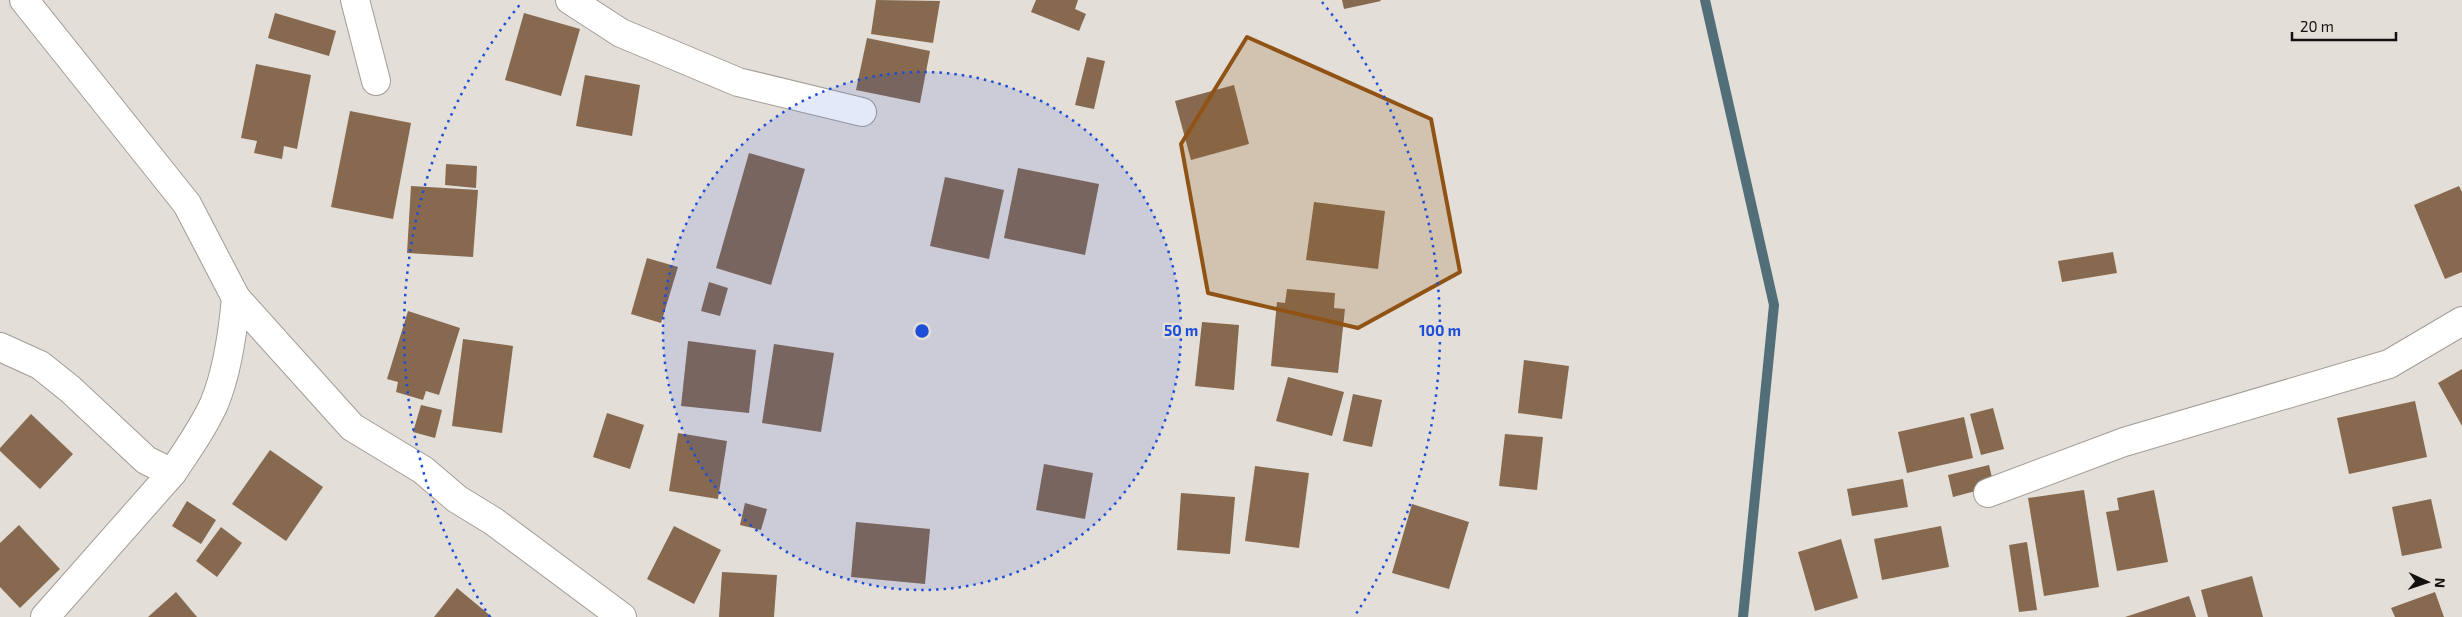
<svg xmlns="http://www.w3.org/2000/svg" width="2462" height="617" viewBox="0 0 2462 617" font-family="'Exo 2',sans-serif">
	<style>
		.lines { fill: none; stroke-linecap: round; stroke-linejoin: round }
		.stream { stroke: #516e79; stroke-width: 10 }
		.building { fill: #86694f }
		.minor-casing { stroke: #a19d97; stroke-width: 30 }
		.minor { stroke: #fff; stroke-width: 28 }
		.marked { fill: #905315; fill-opacity: 0.2; stroke: #905315; stroke-width: 4; stroke-linejoin: round }
		.ring { fill: none; stroke: #1d4ed8; stroke-width: 2.5; stroke-dasharray: 2.5 5 }
		.centre { fill: #1d4ed8; stroke: #e3ded8; stroke-width: 2.5 }
		.ring-label { font-size: 15px; text-anchor: middle; font-weight: bold; fill: #1d4ed8; stroke: #e3ded8; stroke-width: 5; stroke-linejoin: round; paint-order: stroke }
	</style>
	<rect width="100%" height="100%" fill="#e3ded8"/>
	<g class="lines">
		<polyline class="stream" points="1705,0 1774,305 1743,617"/>
	</g>
	<g class="building">
		<polygon points="876,0 940,1 933,43 871,34"/>
		<polygon points="1036,0 1078,0 1075,9 1086,14 1079,31 1031,12"/>
		<polygon points="1342,0 1380,0 1381,1 1344,9"/>
		<polygon points="275,13 336,31 329,56 268,38"/>
		<polygon points="524,13 580,29 561,96 505,80"/>
		<polygon points="867,38 930,51 920,103 856,90"/>
		<polygon points="1087,57 1105,61 1094,109 1075,105"/>
		<polygon points="256,64 311,75 297,149 284,146 282,159 254,153 257,141 241,138"/>
		<polygon points="585,75 640,85 632,136 576,126"/>
		<polygon points="1234,85 1249,144 1191,160 1175,101"/>
		<polygon points="350,111 411,123 393,219 331,207"/>
		<polygon points="749,153 805,169 771,285 716,268"/>
		<polygon points="446,164 477,166 476,188 445,185"/>
		<polygon points="1018,168 1099,184 1085,255 1004,238"/>
		<polygon points="945,177 1004,190 989,259 930,246"/>
		<polygon points="411,186 478,190 473,257 407,253"/>
		<polygon points="2459,186 2462,192 2462,272 2445,279 2414,205"/>
		<polygon points="1314,202 1385,211 1378,269 1306,260"/>
		<polygon points="2113,252 2117,273 2062,282 2058,261"/>
		<polygon points="647,258 678,267 661,323 631,314"/>
		<polygon points="709,282 728,288 720,316 701,311"/>
		<polygon points="1287,289 1335,293 1334,308 1345,309 1338,373 1271,366 1277,302 1285,303"/>
		<polygon points="408,311 460,328 439,395 426,391 423,400 396,392 398,382 387,379"/>
		<polygon points="1202,322 1239,325 1234,390 1195,386"/>
		<polygon points="463,339 513,346 502,433 452,426"/>
		<polygon points="688,341 756,350 749,413 681,406"/>
		<polygon points="774,344 834,353 821,432 762,423"/>
		<polygon points="1524,360 1569,366 1562,419 1518,413"/>
		<polygon points="2462,369 2462,426 2438,383"/>
		<polygon points="1288,377 1344,392 1332,436 1276,421"/>
		<polygon points="1353,394 1382,400 1372,447 1343,441"/>
		<polygon points="2415,401 2427,457 2349,474 2337,418"/>
		<polygon points="421,405 442,410 435,438 413,432"/>
		<polygon points="1993,408 2004,449 1981,455 1970,414"/>
		<polygon points="607,413 644,425 630,469 593,457"/>
		<polygon points="31,414 73,454 40,489 0,451 0,448"/>
		<polygon points="1964,417 1973,458 1907,473 1898,432"/>
		<polygon points="678,433 727,441 718,499 669,491"/>
		<polygon points="1505,434 1543,437 1537,490 1499,486"/>
		<polygon points="270,450 323,487 286,541 232,504"/>
		<polygon points="1044,464 1093,473 1085,519 1036,510"/>
		<polygon points="1989,465 1994,486 1953,497 1948,475"/>
		<polygon points="1255,466 1309,473 1299,548 1245,541"/>
		<polygon points="1903,479 1908,507 1852,516 1847,489"/>
		<polygon points="2084,490 2099,587 2044,596 2028,498"/>
		<polygon points="2154,490 2168,562 2117,571 2106,512 2119,510 2117,498"/>
		<polygon points="1181,493 1235,497 1230,554 1177,550"/>
		<polygon points="2431,499 2442,548 2402,556 2392,507"/>
		<polygon points="187,501 216,520 201,544 172,526"/>
		<polygon points="745,503 767,509 761,530 740,525"/>
		<polygon points="1412,504 1469,522 1449,589 1392,573"/>
		<polygon points="856,522 930,529 925,584 851,577"/>
		<polygon points="19,525 60,569 20,608 0,587 0,543"/>
		<polygon points="674,526 721,550 694,604 647,579"/>
		<polygon points="1941,526 1949,567 1882,580 1874,539"/>
		<polygon points="221,527 242,543 217,577 196,561"/>
		<polygon points="1841,539 1858,598 1815,611 1798,552"/>
		<polygon points="2027,542 2037,610 2019,612 2009,545"/>
		<polygon points="722,572 777,575 774,617 719,617"/>
		<polygon points="2252,576 2263,617 2208,617 2201,590"/>
		<polygon points="457,588 492,617 434,617"/>
		<polygon points="176,592 197,617 148,617"/>
		<polygon points="2435,592 2444,617 2395,617 2391,608"/>
		<polygon points="2189,596 2196,617 2125,617"/>
	</g>
	<g class="lines">
		<defs>
			<g id="minor">
				<polyline points="24,0 187,204 236,298"/>
				<polyline points="355,0 376,81"/>
				<polyline points="570,0 621,33 738,82 862,112"/>
				<path d="M0 347 40 365 70 389 146 460 172 473C187 451 203 428 214 404 227 373 233 331 236 298L352 427 423 470 457 499 493 521 622 617"/>
				<polyline points="1988,493 2124,442 2389,364 2462,321"/>
				<polyline points="45,617 172,473"/>
			</g>
		</defs>
		<use href="#minor" class="minor-casing"/>
		<use href="#minor" class="minor"/>
	</g>
	<path class="marked" d="M1247 37 1431 119 1460 272 1358 328 1208 293 1181 144Z"/>
	<circle cx="922" cy="331" r="259" fill="#1d4ed8" fill-opacity=".12"/>
	<g class="ring">
		<circle cx="922" cy="331" r="259"/>
		<path d="M490 617A518 518 0 0 1 522 2M1322 2A518 518 0 0 1 1354 617"/>
	</g>
	<circle cx="922" cy="331" r="8" class="centre"/>
	<g class="ring-label">
		<text x="1181" y="336">50 m</text>
		<text x="1440" y="336">100 m</text>
	</g>
	<g transform="translate(2427 582) rotate(93)" stroke="#e3ded8" stroke-width="4" paint-order="stroke">
	<path d="M0-4L9 19L0 12L-9 19Z" fill="#13110f"/>
	<text y="-8" font-size="14" font-weight="bold" text-anchor="middle" fill="#13110f">N</text>
	</g>
	<path d="M2292 32v8h104v-8" fill="none" stroke="#13110f" stroke-width="2.5"/>
	<text x="2300" y="32" font-size="15" fill="#13110f" stroke="#e3ded8" stroke-width="4" paint-order="stroke">20 m</text>
</svg>
